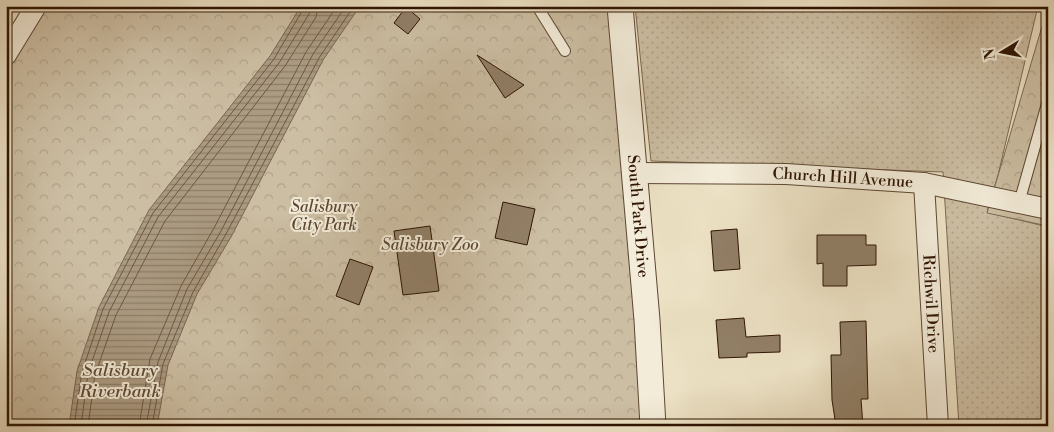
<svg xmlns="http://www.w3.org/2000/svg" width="1054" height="432" viewBox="0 0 1054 432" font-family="'Libre Bodoni',serif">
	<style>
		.grass { fill: url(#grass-dots); stroke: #7d6953 }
		.park { fill: url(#park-crowns); stroke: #7d6953 }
		.water { fill: url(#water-rules); stroke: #79654f }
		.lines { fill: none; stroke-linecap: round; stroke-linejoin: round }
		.shore { stroke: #6c5842; stroke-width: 1 }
		.building { fill: #917f67; stroke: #2e1403 }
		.service-casing { stroke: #5e4733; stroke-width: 12 }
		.minor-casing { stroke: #5e4733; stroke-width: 22 }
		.tertiary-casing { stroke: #5e4733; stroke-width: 27 }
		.service { stroke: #f3ecd9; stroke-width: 10 }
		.minor { stroke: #f3ecd9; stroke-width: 20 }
		.tertiary { stroke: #f3ecd9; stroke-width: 25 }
		.labels { text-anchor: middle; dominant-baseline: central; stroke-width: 4; stroke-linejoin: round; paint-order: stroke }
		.street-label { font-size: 16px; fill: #2e1403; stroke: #f3ecd9 }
		.park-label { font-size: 16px; font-style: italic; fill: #5d4733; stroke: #f3ecd9 }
		.water-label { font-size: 18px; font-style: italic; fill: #604a36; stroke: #f3ecd9 }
	</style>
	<defs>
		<pattern id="grass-dots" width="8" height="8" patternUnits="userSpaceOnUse" patternTransform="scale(1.25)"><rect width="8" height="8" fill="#ccbea3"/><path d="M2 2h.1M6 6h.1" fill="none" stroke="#b0a28b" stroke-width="1.8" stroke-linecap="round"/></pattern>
		<pattern id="park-crowns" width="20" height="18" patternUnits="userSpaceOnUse" patternTransform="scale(1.25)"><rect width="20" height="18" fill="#ccbea3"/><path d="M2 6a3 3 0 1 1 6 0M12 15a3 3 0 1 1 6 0" fill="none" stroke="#b0a28b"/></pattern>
		<pattern id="water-rules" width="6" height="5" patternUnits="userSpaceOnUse" patternTransform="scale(1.25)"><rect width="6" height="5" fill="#ab9b82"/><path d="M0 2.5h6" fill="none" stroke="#8c7d68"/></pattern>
	</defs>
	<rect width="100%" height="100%" fill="#ece1c4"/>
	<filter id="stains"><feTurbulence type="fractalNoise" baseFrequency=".004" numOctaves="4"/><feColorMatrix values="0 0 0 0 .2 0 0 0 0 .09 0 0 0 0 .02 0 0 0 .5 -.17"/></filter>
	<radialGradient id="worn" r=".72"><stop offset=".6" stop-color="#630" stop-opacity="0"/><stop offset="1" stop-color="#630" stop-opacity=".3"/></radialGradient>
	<polygon class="grass" points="635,6 1038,6 998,175 987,212 1048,227 1048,426 959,426 943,172 651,161"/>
	<g class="park">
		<polygon points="49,6 611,6 643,426 6,426 6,74 26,36"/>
		<polygon points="1048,6 1048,226 987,213"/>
	</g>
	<polygon class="water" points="301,6 360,6 323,60 231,237 197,294 168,365 157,426 69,426 77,371 99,307 149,210 270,56"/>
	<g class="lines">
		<g class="shore">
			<polyline points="74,426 82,372 103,309 153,213 274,59 305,6"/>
			<polyline points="81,426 88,373 109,312 158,217 279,63 309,14 311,6"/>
			<polyline points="88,426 95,375 116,315 165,221 285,66 316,17 318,6"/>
			<polyline points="139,426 150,359 181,286 214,228 306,52 337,6"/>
			<polyline points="146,426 158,362 187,289 221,231 313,54 346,6"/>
			<polyline points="152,426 163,364 193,292 226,234 319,58 354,6"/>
		</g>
	</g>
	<g class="building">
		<polygon points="406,7 420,19 408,34 394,23"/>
		<polygon points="477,55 524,85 505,98"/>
		<polygon points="503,202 535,209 527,245 495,238"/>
		<polygon points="430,226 439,291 403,295 394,231"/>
		<polygon points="737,229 740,269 714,271 711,231"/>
		<polygon points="817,235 866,235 866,245 876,245 876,265 847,266 847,286 823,286 823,263 817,264"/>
		<polygon points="350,259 373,267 359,305 336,296"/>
		<polygon points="744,318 746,337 780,335 780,352 747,353 747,357 719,358 716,320"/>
		<polygon points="866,321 868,399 861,399 863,426 836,426 832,400 831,355 841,355 840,322"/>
	</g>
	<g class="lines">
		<defs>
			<g id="service">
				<polyline points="537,6 565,51"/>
				<polyline points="1019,203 1048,100"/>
			</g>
			<g id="minor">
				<polyline points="6,55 36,6"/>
				<path id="s1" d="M634 173 786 174 924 183 1048 209"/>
				<path id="s2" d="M924 183 938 426"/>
			</g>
			<g id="tertiary">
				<path id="s3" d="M620 6 647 320 653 426"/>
			</g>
		</defs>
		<use href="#service" class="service-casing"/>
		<use href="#minor" class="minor-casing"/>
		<use href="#tertiary" class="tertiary-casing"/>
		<use href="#service" class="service"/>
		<use href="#minor" class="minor"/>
		<use href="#tertiary" class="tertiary"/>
	</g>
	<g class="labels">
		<g class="street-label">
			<text stroke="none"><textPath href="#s1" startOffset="209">Church Hill Avenue</textPath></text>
			<text stroke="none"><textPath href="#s3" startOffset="211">South Park Drive</textPath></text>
			<text stroke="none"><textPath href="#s2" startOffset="121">Richwil Drive</textPath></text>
		</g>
		<g class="park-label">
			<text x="324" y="207">Salisbury<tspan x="324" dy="18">City Park</tspan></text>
			<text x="430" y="245">Salisbury Zoo</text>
		</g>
		<g class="water-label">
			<text x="120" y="370">Salisbury<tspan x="120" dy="21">Riverbank</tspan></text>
		</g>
	</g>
	<rect width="1054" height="432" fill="none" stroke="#ece1c4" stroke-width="25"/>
	<rect x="8" y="8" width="1039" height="417" fill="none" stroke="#2e1403" stroke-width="2.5"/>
	<rect x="12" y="12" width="1029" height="407" fill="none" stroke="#2e1403"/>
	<g transform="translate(1002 52) rotate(260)" stroke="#f3ecd9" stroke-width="4" paint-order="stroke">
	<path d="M0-4L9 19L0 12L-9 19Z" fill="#2e1403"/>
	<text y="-8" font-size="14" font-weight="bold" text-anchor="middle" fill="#2e1403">N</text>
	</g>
	<rect width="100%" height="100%" filter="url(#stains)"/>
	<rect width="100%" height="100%" fill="url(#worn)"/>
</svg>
